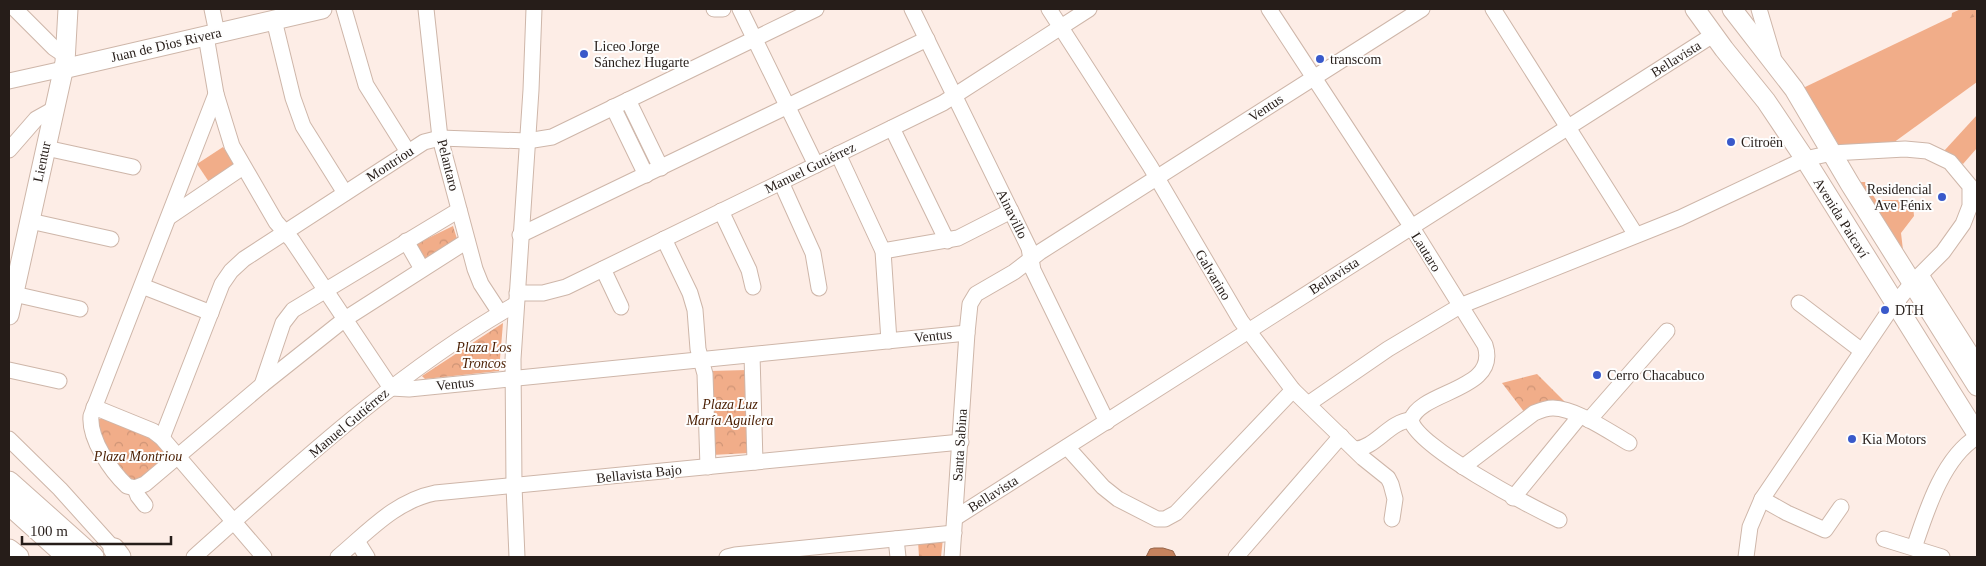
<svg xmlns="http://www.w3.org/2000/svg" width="1986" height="566" viewBox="0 0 1986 566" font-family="Georgia,serif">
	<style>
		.green { fill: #f1ad89 }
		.forest { fill: url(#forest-firs) }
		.park { fill: url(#park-crowns) }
		.water { fill: #c6835e; stroke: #966449 }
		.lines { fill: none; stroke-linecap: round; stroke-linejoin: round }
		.minor-casing { stroke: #ceb6a9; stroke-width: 17 }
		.major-casing { stroke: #ceb6a9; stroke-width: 21 }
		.highway-casing { stroke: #ceb6a9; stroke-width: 23 }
		.minor { stroke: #fff; stroke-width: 15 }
		.major { stroke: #fff; stroke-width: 19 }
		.highway { stroke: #fff; stroke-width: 21 }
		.poi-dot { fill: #3959ca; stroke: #fefefe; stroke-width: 2 }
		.labels { text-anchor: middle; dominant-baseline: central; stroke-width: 4; stroke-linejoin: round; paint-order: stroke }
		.street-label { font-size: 14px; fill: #261d19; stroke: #fefefe }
		.poi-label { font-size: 14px; fill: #261d19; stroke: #fefefe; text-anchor: start }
		.park-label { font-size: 14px; font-style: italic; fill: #4a1e02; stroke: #fefefe }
	</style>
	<defs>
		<pattern id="forest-firs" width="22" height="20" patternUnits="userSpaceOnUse" patternTransform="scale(1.25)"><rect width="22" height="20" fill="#f1ad89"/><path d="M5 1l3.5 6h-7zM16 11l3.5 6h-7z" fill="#ce9476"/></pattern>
		<pattern id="park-crowns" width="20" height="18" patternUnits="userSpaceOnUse" patternTransform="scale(1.25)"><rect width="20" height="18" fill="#f1ad89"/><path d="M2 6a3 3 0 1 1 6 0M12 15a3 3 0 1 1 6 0" fill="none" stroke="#ce9476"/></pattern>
	</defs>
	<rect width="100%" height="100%" fill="#fdede6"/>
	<g class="green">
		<polygon points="1968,9 1977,9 1977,82 1893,143 1840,147 1803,88"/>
		<polygon points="1977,115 1977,148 1963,164 1944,151"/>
		<polygon points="223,147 235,165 209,182 197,164"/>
		<polygon points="1860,182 1865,182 1876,200 1903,200 1913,205 1914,216 1901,233 1903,250"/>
	</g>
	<polygon class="forest" points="1961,9 1977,9 1977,16 1963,20 1951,21 1952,13"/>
	<g class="park">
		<polygon points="453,226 458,242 426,262 414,245"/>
		<polygon points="503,323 499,371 425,379 422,376"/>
		<polygon points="747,370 749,453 712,455 710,371"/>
		<polygon points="1537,374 1568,405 1525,413 1502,383"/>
		<path d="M99 419H108L152 438 167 454 165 461 143 482 125 478C113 460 98 442 99 419Z"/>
		<polygon points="943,538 941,557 919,557 918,541"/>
	</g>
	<polygon class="water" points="1154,548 1163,548 1173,551 1176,557 1146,557 1150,549"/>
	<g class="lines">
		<defs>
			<g id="minor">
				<polyline points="15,9 54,48 66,56"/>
				<polyline points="212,9 217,33"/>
				<polyline points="344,9 366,85 408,152"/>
				<polyline points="426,9 440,138 475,269 481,284 500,313"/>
				<polyline points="714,9 723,9"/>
				<polyline points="740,9 816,165"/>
				<polyline points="912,9 1029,248 1033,270 1107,422"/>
				<polyline points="1049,9 1150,166 1241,321 1293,390 1363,458 1388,478 1391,484 1395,499 1392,519"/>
				<path d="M1269 9 1411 226 1485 345C1500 391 1421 390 1411 420"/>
				<polyline points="1493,9 1636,235"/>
				<polyline points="1759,9 1773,56"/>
				<polyline points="274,20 293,98 303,126 345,193"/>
				<polyline points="206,36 216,94 232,146 276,222 292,240 391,388"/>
				<polyline points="9,81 63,69"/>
				<path d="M216 94 91 416C89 439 111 471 127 486L135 488 145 484 262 385 345 319 467 241"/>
				<polyline points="628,100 661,168"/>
				<polyline points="613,107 646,175"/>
				<polyline points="892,128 947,241"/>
				<polyline points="46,148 133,167"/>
				<polyline points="9,150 36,119 54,109"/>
				<polyline points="838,154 883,251 889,341"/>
				<polyline points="781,182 813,253 819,288"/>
				<polyline points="721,211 749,270 753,287"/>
				<polyline points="169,217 243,167"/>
				<polyline points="30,221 111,239"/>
				<polyline points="520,235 927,39"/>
				<polyline points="664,239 690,293 695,310 698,349 705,374 708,467"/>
				<polyline points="406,241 422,269"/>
				<polyline points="883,251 958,238 1011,211"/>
				<polyline points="603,269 621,307"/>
				<polyline points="1921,275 1977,363"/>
				<polyline points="142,286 211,313"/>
				<polyline points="517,293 543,293 566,287 943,103 1089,9"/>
				<polyline points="14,294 80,309"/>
				<polyline points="1799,303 1862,351"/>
				<polyline points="752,355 755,462"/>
				<polyline points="9,370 59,381"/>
				<polyline points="262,385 283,323 293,310 459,210"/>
				<polyline points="391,388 409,389 967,333"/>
				<polyline points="1308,404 1388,349 1460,306 1680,218 1805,159 1832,153 1905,149 1927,151 1950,162 1970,186 1970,206 1963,224 1943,252 1912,283 1890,310 1762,499 1750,527 1746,557"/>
				<polyline points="94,407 153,431 162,438 264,557"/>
				<path d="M1411 420C1416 447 1532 507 1559 520"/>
				<polyline points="1589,420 1667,331"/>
				<polyline points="162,438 222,284 231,271 244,259 424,142 440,138 527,141 552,137 816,9"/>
				<polyline points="9,439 60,489 114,549 121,554"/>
				<polyline points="1067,447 1103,487 1118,499 1157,519 1165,519 1176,513 1293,390"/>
				<path d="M1356 449C1375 448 1390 421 1411 420"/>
				<path d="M1463 467 1534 413C1541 410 1546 408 1553 408 1575 408 1610 432 1629 443"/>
				<polyline points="135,488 138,496 145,505"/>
				<polyline points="1513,498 1580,416"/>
				<polyline points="1762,499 1787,513 1825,530 1841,507"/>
				<polyline points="955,518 1713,35"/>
				<polyline points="896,539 898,557"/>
				<polyline points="1884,539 1942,557"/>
				<polyline points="357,541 367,557"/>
				<path d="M1914 548C1926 512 1943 457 1977 437"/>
				<path d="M194 557C296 466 397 372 516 304"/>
				<path d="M338 557C368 532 395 501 435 493L961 442"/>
				<polyline points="517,557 514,486 513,359 531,90 534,9"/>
				<polyline points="727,557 735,555 954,533"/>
				<polyline points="952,557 967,333 970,304 976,294 1014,272 1040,252 1422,9"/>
				<polyline points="1236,557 1341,436"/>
			</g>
			<g id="major">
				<polyline points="1695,9 1724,49 1766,101 1805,159 1977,434"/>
				<polyline points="1732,9 1794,89 1850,184 1977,386"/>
				<polyline points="63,69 322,9"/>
				<polyline points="9,315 65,62 68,9"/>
			</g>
			<g id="highway">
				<polyline points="9,482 93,557"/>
				<polyline points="9,504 68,557"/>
				<polyline points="114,549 120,557"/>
				<polyline points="9,550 18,557"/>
			</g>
		</defs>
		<use href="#minor" class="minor-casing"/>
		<use href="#major" class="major-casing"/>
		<use href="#highway" class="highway-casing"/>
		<use href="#minor" class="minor"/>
		<use href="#major" class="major"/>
		<use href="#highway" class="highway"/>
	</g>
	<g class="poi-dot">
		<circle cx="584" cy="54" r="5"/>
		<circle cx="1320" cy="59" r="5"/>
		<circle cx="1731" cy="142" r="5"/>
		<circle cx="1942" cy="197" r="5"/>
		<circle cx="1885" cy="310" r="5"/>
		<circle cx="1597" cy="375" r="5"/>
		<circle cx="1852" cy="439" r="5"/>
	</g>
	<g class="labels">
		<g class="street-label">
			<text transform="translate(166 45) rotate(-13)">Juan de Dios Rivera</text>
			<text transform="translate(1676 59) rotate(-32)">Bellavista</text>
			<text transform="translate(1266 108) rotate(-33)">Ventus</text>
			<text transform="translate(42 162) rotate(-78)">Lientur</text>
			<text transform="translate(390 164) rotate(-33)">Montriou</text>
			<text transform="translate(448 165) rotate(76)">Pelantaro</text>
			<text transform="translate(810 168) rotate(-26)">Manuel Gutiérrez</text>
			<text transform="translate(1012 214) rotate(64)">Ainavillo</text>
			<text transform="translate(1841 218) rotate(58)">Avenida Paicaví</text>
			<text transform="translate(1426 252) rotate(58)">Lautaro</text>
			<text transform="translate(1213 275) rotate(59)">Galvarino</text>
			<text transform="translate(1334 276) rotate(-33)">Bellavista</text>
			<text transform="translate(933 336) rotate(-6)">Ventus</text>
			<text transform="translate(455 384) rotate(-6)">Ventus</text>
			<text transform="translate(349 423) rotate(-40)">Manuel Gutiérrez</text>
			<text transform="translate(960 445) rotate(-86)">Santa Sabina</text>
			<text transform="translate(639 474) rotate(-6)">Bellavista Bajo</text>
			<text transform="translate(993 494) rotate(-32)">Bellavista</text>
		</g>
		<g class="poi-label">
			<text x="594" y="46">Liceo Jorge<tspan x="594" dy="16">Sánchez Hugarte</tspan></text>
			<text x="1330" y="59">transcom</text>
			<text x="1741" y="142">Citroën</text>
			<text x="1932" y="189" text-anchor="end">Residencial<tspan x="1932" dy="16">Ave Fénix</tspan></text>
			<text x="1895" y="310">DTH</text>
			<text x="1607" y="375">Cerro Chacabuco</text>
			<text x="1862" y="439">Kia Motors</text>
		</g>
		<g class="park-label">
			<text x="484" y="347">Plaza Los<tspan x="484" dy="16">Troncos</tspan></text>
			<text x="730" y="404">Plaza Luz<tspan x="730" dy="16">María Aguilera</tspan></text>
			<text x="138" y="456">Plaza Montriou</text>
		</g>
	</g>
	<rect width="1986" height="566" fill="none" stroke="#261d19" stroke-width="20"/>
	<path d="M22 536v8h149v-8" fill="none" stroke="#261d19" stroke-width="2.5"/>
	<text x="30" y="536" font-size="15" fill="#261d19" stroke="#fefefe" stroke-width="4" paint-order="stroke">100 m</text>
</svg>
